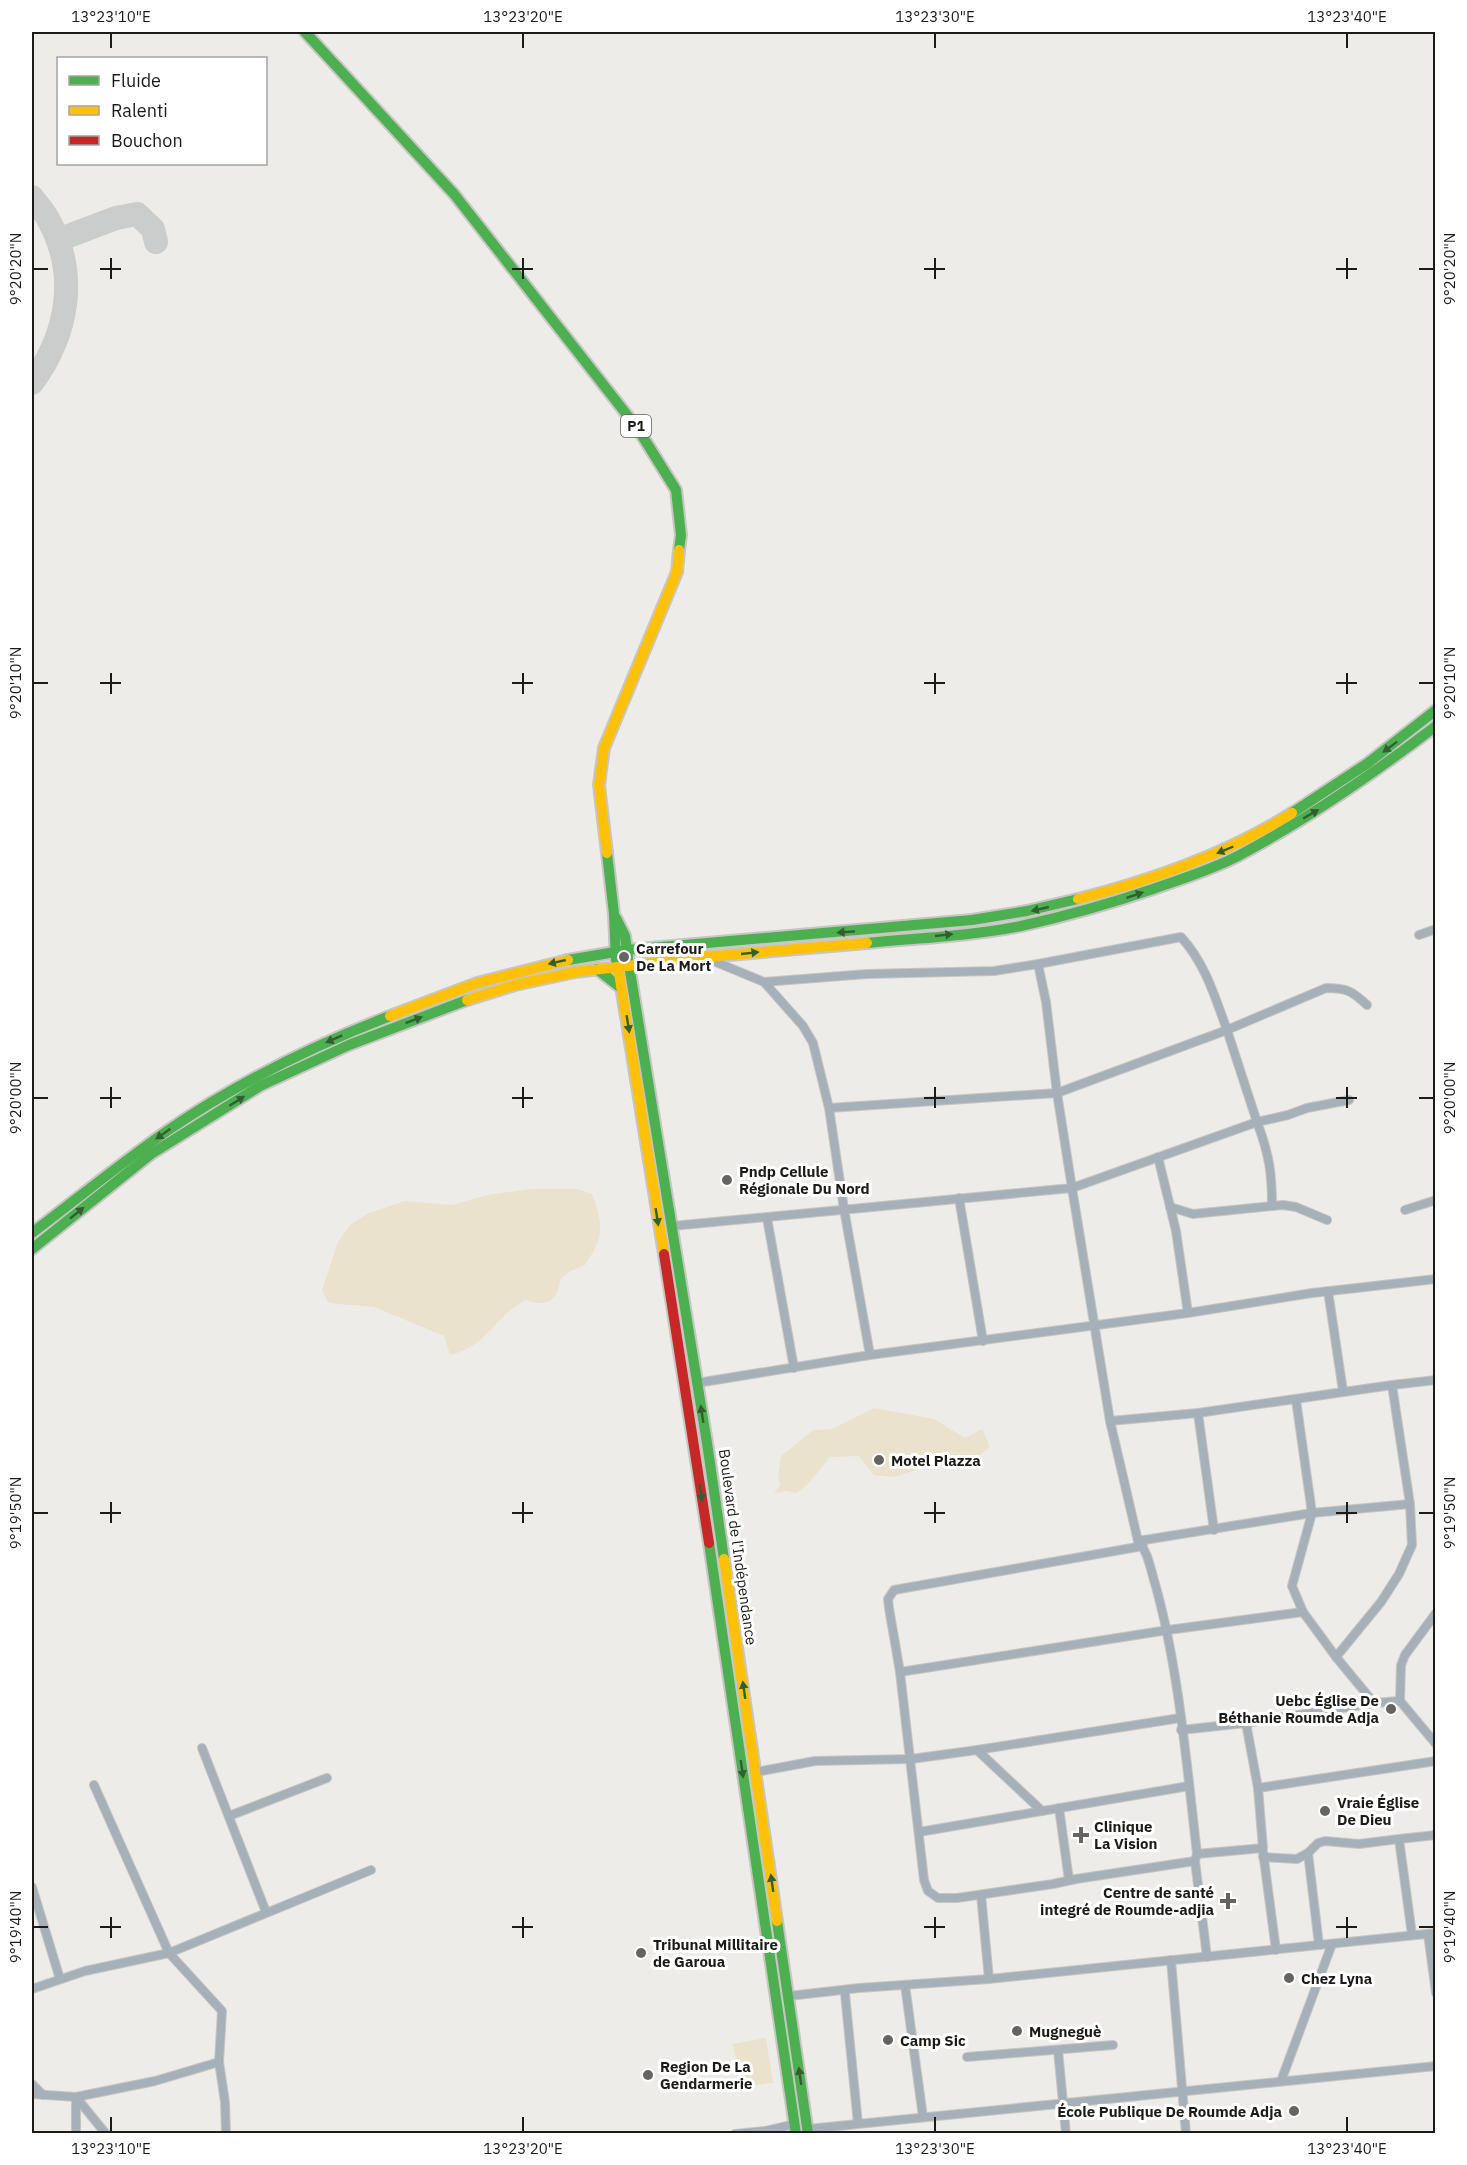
<svg xmlns="http://www.w3.org/2000/svg" width="1467" height="2165" viewBox="0 0 1467 2165" font-family="'IBM Plex Sans',sans-serif">
	<style>
		.green { fill: #ebe2cd }
		.lines { fill: none; stroke-linecap: round; stroke-linejoin: round }
		.taxiway { stroke: #cbcdcc; stroke-width: 24 }
		.street-casing { stroke: #c7c6c3; stroke-width: 10 }
		.fast-casing { stroke: #c7c6c3; stroke-width: 14 }
		.slow-casing { stroke: #c7c6c3; stroke-width: 14 }
		.jam-casing { stroke: #c7c6c3; stroke-width: 14 }
		.street { stroke: #a5b0b8; stroke-width: 8 }
		.fast { stroke: #4caf50; stroke-width: 10 }
		.slow { stroke: #ffc107; stroke-width: 10 }
		.jam { stroke: #c62828; stroke-width: 10 }
		.oneway { fill: #325e31 }
		.ticks { fill: none; stroke: #1c1b18; stroke-width: 2 }
		.poi-dot { fill: #666461; stroke: #fff; stroke-width: 2 }
		.labels { text-anchor: middle; dominant-baseline: central; stroke-width: 6; stroke-linejoin: round; paint-order: stroke }
		.shield { fill: #fff; stroke: #605f5d; stroke-width: 1.5 }
		.shield-label { font-size: 14px; font-weight: bold; fill: #1c1b18 }
		.poi-label { font-size: 15px; font-weight: bold; fill: #1c1b18; stroke: #fff; text-anchor: start }
		.street-label { font-size: 15px; fill: #1c1b18; stroke: #fff }
		.neatline { fill: none; stroke: #1c1b18; stroke-width: 2 }
		.ticks-label { font-size: 15px; text-anchor: middle; fill: #1c1b18 }
	</style>
	<rect width="100%" height="100%" fill="#eeece8"/>
	<g class="green">
		<path d="M531 1189H578L592 1194C604 1225 604 1237 585 1265 577 1268 565 1272 560 1281 559 1283 559 1287 558 1290 551 1306 540 1305 526 1300 495 1315 488 1347 450 1355L444 1336 374 1307 337 1304 328 1302 322 1290 338 1242 350 1225 367 1214 404 1201 453 1205 487 1195Z"/>
		<polygon points="874,1408 934,1419 965,1438 982,1429 990,1447 970,1463 923,1468 894,1477 874,1475 859,1456 830,1457 809,1483 797,1493 785,1491 774,1494 780,1485 778,1475 781,1456 813,1430 832,1429"/>
		<polygon points="766,2038 773,2083 744,2086 732,2044"/>
	</g>
	<g class="lines">
		<g class="taxiway">
			<path d="M32 197C37 204 44 211 48 219 79 274 68 334 32 383"/>
			<polyline points="58,240 116,218 137,214 153,229 156,242"/>
		</g>
		<defs>
			<g id="street">
				<polyline points="1419,935 1436,929"/>
				<polyline points="706,958 764,982 803,1026 813,1043 829,1108"/>
				<path d="M1038 964 1181 937C1205 963 1215 997 1227 1030L1326 988C1347 988 1352 991 1367 1005"/>
				<path d="M764 982 867 974 994 971 1038 964 1046 1002 1057 1093 1227 1030 1257 1122 1072 1188 1110 1421 1138 1541C1149 1553 1151 1572 1156 1587 1179 1671 1187 1767 1197 1854L1195 1861 1207 1957"/>
				<polyline points="1158,1157 1176,1231 1188,1313"/>
				<polyline points="959,1198 983,1341"/>
				<path d="M1272 1206C1272 1172 1269 1154 1257 1122L1288 1115 1307 1108 1349 1100"/>
				<polyline points="1170,1207 1193,1214 1283,1205 1296,1207 1327,1220"/>
				<polyline points="1405,1210 1436,1200"/>
				<polyline points="767,1218 794,1368"/>
				<polyline points="672,1226 1072,1188 1057,1093 829,1108 844,1209 870,1355"/>
				<polyline points="1328,1291 1343,1391"/>
				<polyline points="697,1383 870,1355 1188,1313 1312,1293 1436,1279"/>
				<polyline points="1392,1385 1436,1380"/>
				<polyline points="1296,1400 1312,1513 1292,1586 1303,1612"/>
				<polyline points="1198,1413 1214,1530"/>
				<polyline points="1110,1421 1198,1413 1392,1385 1410,1504 1412,1545 1399,1574 1381,1602 1336,1657 1374,1703"/>
				<polyline points="1138,1541 1312,1513 1410,1504"/>
				<polyline points="1436,1613 1405,1655 1401,1665 1400,1701 1436,1744"/>
				<polyline points="900,1672 889,1608 888,1599 894,1590 1143,1546"/>
				<polyline points="1246,1723 1258,1788 1436,1761"/>
				<polyline points="1181,1730 1246,1723 1374,1703 1400,1701"/>
				<polyline points="202,1748 266,1912"/>
				<polyline points="977,1750 1042,1811"/>
				<polyline points="756,1772 815,1761 911,1759 977,1750 1180,1718"/>
				<polyline points="94,1785 169,1953 222,2011 219,2062 225,2102 226,2134"/>
				<polyline points="1059,1808 1069,1880"/>
				<polyline points="229,1816 327,1778"/>
				<polyline points="919,1832 1189,1786"/>
				<polyline points="1263,1852 1276,1950"/>
				<polyline points="1308,1853 1319,1945"/>
				<polyline points="1197,1854 1263,1848 1258,1788"/>
				<polyline points="1263,1857 1297,1859 1308,1853 1318,1843 1325,1841 1359,1844 1399,1839"/>
				<polyline points="1195,1861 1076,1879 1053,1884 957,1898 938,1898 928,1891 924,1880 900,1672 1168,1630 1303,1612 1336,1657"/>
				<polyline points="32,1887 60,1979"/>
				<polyline points="981,1895 989,1979"/>
				<polyline points="1428,1934 1436,1993"/>
				<polyline points="1412,1935 1399,1839 1436,1835"/>
				<polyline points="1171,1960 1186,2134"/>
				<polyline points="905,1985 923,2117"/>
				<polyline points="32,1989 85,1971 169,1953 371,1870"/>
				<polyline points="845,1994 858,2124"/>
				<polyline points="789,1996 859,1988 989,1979 1436,1933"/>
				<polyline points="1058,2050 1066,2134"/>
				<polyline points="967,2057 1113,2045"/>
				<polyline points="1281,2081 1332,1944"/>
				<polyline points="32,2084 43,2095"/>
				<polyline points="32,2094 76,2097 155,2081 219,2062"/>
				<polyline points="76,2097 106,2134"/>
				<polyline points="76,2097 76,2134"/>
				<polyline points="808,2129 1436,2066"/>
				<polyline points="735,2134 765,2131 795,2124"/>
			</g>
			<g id="fast">
				<polyline points="305,32 454,194 638,429 676,490 681,535 679,550"/>
				<polyline points="1292,813 1368,763 1436,710"/>
				<polyline points="607,853 614,914 616,960"/>
				<polyline points="616,918 625,936 628,958"/>
				<path d="M867 943C918 938 971 936 1021 926 1066 916 1109 904 1153 889 1181 879 1211 870 1238 856 1308 819 1373 774 1436 726"/>
				<polyline points="568,960 627,950 972,920 1027,911 1078,899"/>
				<polyline points="629,965 707,1443 724,1559"/>
				<polyline points="597,969 621,988"/>
				<path d="M32 1233C77 1199 121 1163 167 1131 237 1083 312 1046 390 1016"/>
				<polyline points="32,1249 151,1154 260,1086 349,1045 467,1000"/>
				<polyline points="709,1543 796,2134"/>
				<polyline points="777,1921 808,2134"/>
			</g>
			<g id="slow">
				<polyline points="607,853 599,785 604,748 677,572 679,550"/>
				<path d="M1078 899C1153 880 1227 854 1292 813"/>
				<polyline points="618,967 664,1254"/>
				<polyline points="467,1000 515,985 575,972 705,957 867,943"/>
				<polyline points="390,1016 477,983 568,960"/>
				<polyline points="724,1559 777,1921"/>
			</g>
			<polyline id="jam" points="664,1254 709,1543"/>
		</defs>
		<use href="#street" class="street-casing"/>
		<use href="#fast" class="fast-casing"/>
		<use href="#slow" class="slow-casing"/>
		<use href="#jam" class="jam-casing"/>
		<use href="#street" class="street"/>
		<use href="#fast" class="fast"/>
		<use href="#slow" class="slow"/>
		<use href="#jam" class="jam"/>
	</g>
	<defs><path id="oneway-solid" d="M-6-.8H1V-3.2L6.5 0L1 3.2V.8H-6Z" transform="scale(1.5)"/></defs>
	<g class="oneway">
		<use href="#oneway-solid" transform="translate(1390 747) rotate(143)"/>
		<use href="#oneway-solid" transform="translate(1311 814) rotate(-30)"/>
		<use href="#oneway-solid" transform="translate(1225 850) rotate(157)"/>
		<use href="#oneway-solid" transform="translate(1135 895) rotate(-18)"/>
		<use href="#oneway-solid" transform="translate(1040 909) rotate(167)"/>
		<use href="#oneway-solid" transform="translate(846 932) rotate(176)"/>
		<use href="#oneway-solid" transform="translate(944 935) rotate(-6)"/>
		<use href="#oneway-solid" transform="translate(750 953) rotate(-6)"/>
		<use href="#oneway-solid" transform="translate(557 962) rotate(167)"/>
		<use href="#oneway-solid" transform="translate(414 1020) rotate(-21)"/>
		<use href="#oneway-solid" transform="translate(628 1024) rotate(81)"/>
		<use href="#oneway-solid" transform="translate(334 1039) rotate(156)"/>
		<use href="#oneway-solid" transform="translate(237 1101) rotate(-32)"/>
		<use href="#oneway-solid" transform="translate(163 1134) rotate(145)"/>
		<use href="#oneway-solid" transform="translate(77 1213) rotate(-39)"/>
		<use href="#oneway-solid" transform="translate(657 1217) rotate(81)"/>
		<use href="#oneway-solid" transform="translate(702 1414) rotate(-99)"/>
		<use href="#oneway-solid" transform="translate(701 1493) rotate(82)"/>
		<use href="#oneway-solid" transform="translate(744 1690) rotate(-98)"/>
		<use href="#oneway-solid" transform="translate(742 1769) rotate(82)"/>
		<use href="#oneway-solid" transform="translate(772 1883) rotate(-98)"/>
		<use href="#oneway-solid" transform="translate(800 2076) rotate(-98)"/>
	</g>
	<path class="ticks" d="M111 33V48M523 33V48M935 33V48M1347 33V48M111 258V279M523 258V279M935 258V279M1347 258V279M33 269H48M100 269H121M512 269H533M924 269H945M1336 269H1357M1419 269H1434M111 673V694M523 673V694M935 673V694M1347 673V694M33 683H48M100 683H121M512 683H533M924 683H945M1336 683H1357M1419 683H1434M111 1087V1108M523 1087V1108M935 1087V1108M1347 1087V1108M33 1098H48M100 1098H121M512 1098H533M924 1098H945M1336 1098H1357M1419 1098H1434M111 1502V1523M523 1502V1523M935 1502V1523M1347 1502V1523M33 1513H48M100 1513H121M512 1513H533M924 1513H945M1336 1513H1357M1419 1513H1434M111 1917V1938M523 1917V1938M935 1917V1938M1347 1917V1938M33 1927H48M100 1927H121M512 1927H533M924 1927H945M1336 1927H1357M1419 1927H1434M111 2117V2132M523 2117V2132M935 2117V2132M1347 2117V2132"/>
	<g class="poi-dot">
		<circle cx="624" cy="957" r="6"/>
		<circle cx="727" cy="1180" r="6"/>
		<circle cx="879" cy="1460" r="6"/>
		<circle cx="1391" cy="1709" r="6"/>
		<circle cx="1325" cy="1811" r="6"/>
		<path d="M1078 1826h6v6h6v6h-6v6h-6v-6h-6v-6h6z"/>
		<path d="M1225 1892h6v6h6v6h-6v6h-6v-6h-6v-6h6z"/>
		<circle cx="641" cy="1953" r="6"/>
		<circle cx="1289" cy="1978" r="6"/>
		<circle cx="1017" cy="2031" r="6"/>
		<circle cx="888" cy="2040" r="6"/>
		<circle cx="648" cy="2075" r="6"/>
		<circle cx="1294" cy="2111" r="6"/>
	</g>
	<g class="labels">
		<rect class="shield" x="621" y="415" width="30" height="22" rx="4.5"/>
		<g class="shield-label">
			<text x="636" y="426">P1</text>
		</g>
		<g class="poi-label">
			<text x="636" y="948">Carrefour<tspan x="636" dy="17">De La Mort</tspan></text>
			<text x="739" y="1171">Pndp Cellule<tspan x="739" dy="17">Régionale Du Nord</tspan></text>
			<text x="891" y="1460">Motel Plazza</text>
			<text x="1379" y="1700" text-anchor="end">Uebc Église De<tspan x="1379" dy="17">Béthanie Roumde Adja</tspan></text>
			<text x="1337" y="1802">Vraie Église<tspan x="1337" dy="17">De Dieu</tspan></text>
			<text x="1094" y="1826">Clinique<tspan x="1094" dy="17">La Vision</tspan></text>
			<text x="1214" y="1892" text-anchor="end">Centre de santé<tspan x="1214" dy="17">integré de Roumde-adjia</tspan></text>
			<text x="653" y="1944">Tribunal Millitaire<tspan x="653" dy="17">de Garoua</tspan></text>
			<text x="1301" y="1978">Chez Lyna</text>
			<text x="1029" y="2031">Mugneguè</text>
			<text x="900" y="2040">Camp Sic</text>
			<text x="660" y="2066">Region De La<tspan x="660" dy="17">Gendarmerie</tspan></text>
			<text x="1282" y="2111" text-anchor="end">École Publique De Roumde Adja</text>
		</g>
		<g class="street-label">
			<text transform="translate(738 1547) rotate(82)">Boulevard de l'Indépendance</text>
		</g>
	</g>
	<rect width="1467" height="2165" fill="none" stroke="#ffffff" stroke-width="66"/>
	<rect x="57" y="57" width="210" height="108" fill="#ffffff" stroke="#a4a4a3" stroke-width="1.5"/>
	<rect x="69" y="76" width="30" height="9" fill="#4caf50" stroke="#a4a4a3" stroke-width="1.5"/>
	<text x="111" y="87" font-size="18" fill="#1c1b18">Fluide</text>
	<rect x="69" y="106" width="30" height="9" fill="#ffc107" stroke="#a4a4a3" stroke-width="1.5"/>
	<text x="111" y="117" font-size="18" fill="#1c1b18">Ralenti</text>
	<rect x="69" y="136" width="30" height="9" fill="#c62828" stroke="#a4a4a3" stroke-width="1.5"/>
	<text x="111" y="147" font-size="18" fill="#1c1b18">Bouchon</text>
	<rect x="33" y="33" width="1401" height="2099" class="neatline"/>
	<g class="ticks-label">
		<text x="111" y="22">13°23'10"E</text>
		<text x="523" y="22">13°23'20"E</text>
		<text x="935" y="22">13°23'30"E</text>
		<text x="1347" y="22">13°23'40"E</text>
		<text transform="translate(16 269) rotate(-90)" y="5">9°20'20"N</text>
		<text transform="translate(1450 269) rotate(-90)" y="5">9°20'20"N</text>
		<text transform="translate(16 683) rotate(-90)" y="5">9°20'10"N</text>
		<text transform="translate(1450 683) rotate(-90)" y="5">9°20'10"N</text>
		<text transform="translate(16 1098) rotate(-90)" y="5">9°20'00"N</text>
		<text transform="translate(1450 1098) rotate(-90)" y="5">9°20'00"N</text>
		<text transform="translate(16 1513) rotate(-90)" y="5">9°19'50"N</text>
		<text transform="translate(1450 1513) rotate(-90)" y="5">9°19'50"N</text>
		<text transform="translate(16 1927) rotate(-90)" y="5">9°19'40"N</text>
		<text transform="translate(1450 1927) rotate(-90)" y="5">9°19'40"N</text>
		<text x="111" y="2154">13°23'10"E</text>
		<text x="523" y="2154">13°23'20"E</text>
		<text x="935" y="2154">13°23'30"E</text>
		<text x="1347" y="2154">13°23'40"E</text>
	</g>
</svg>
